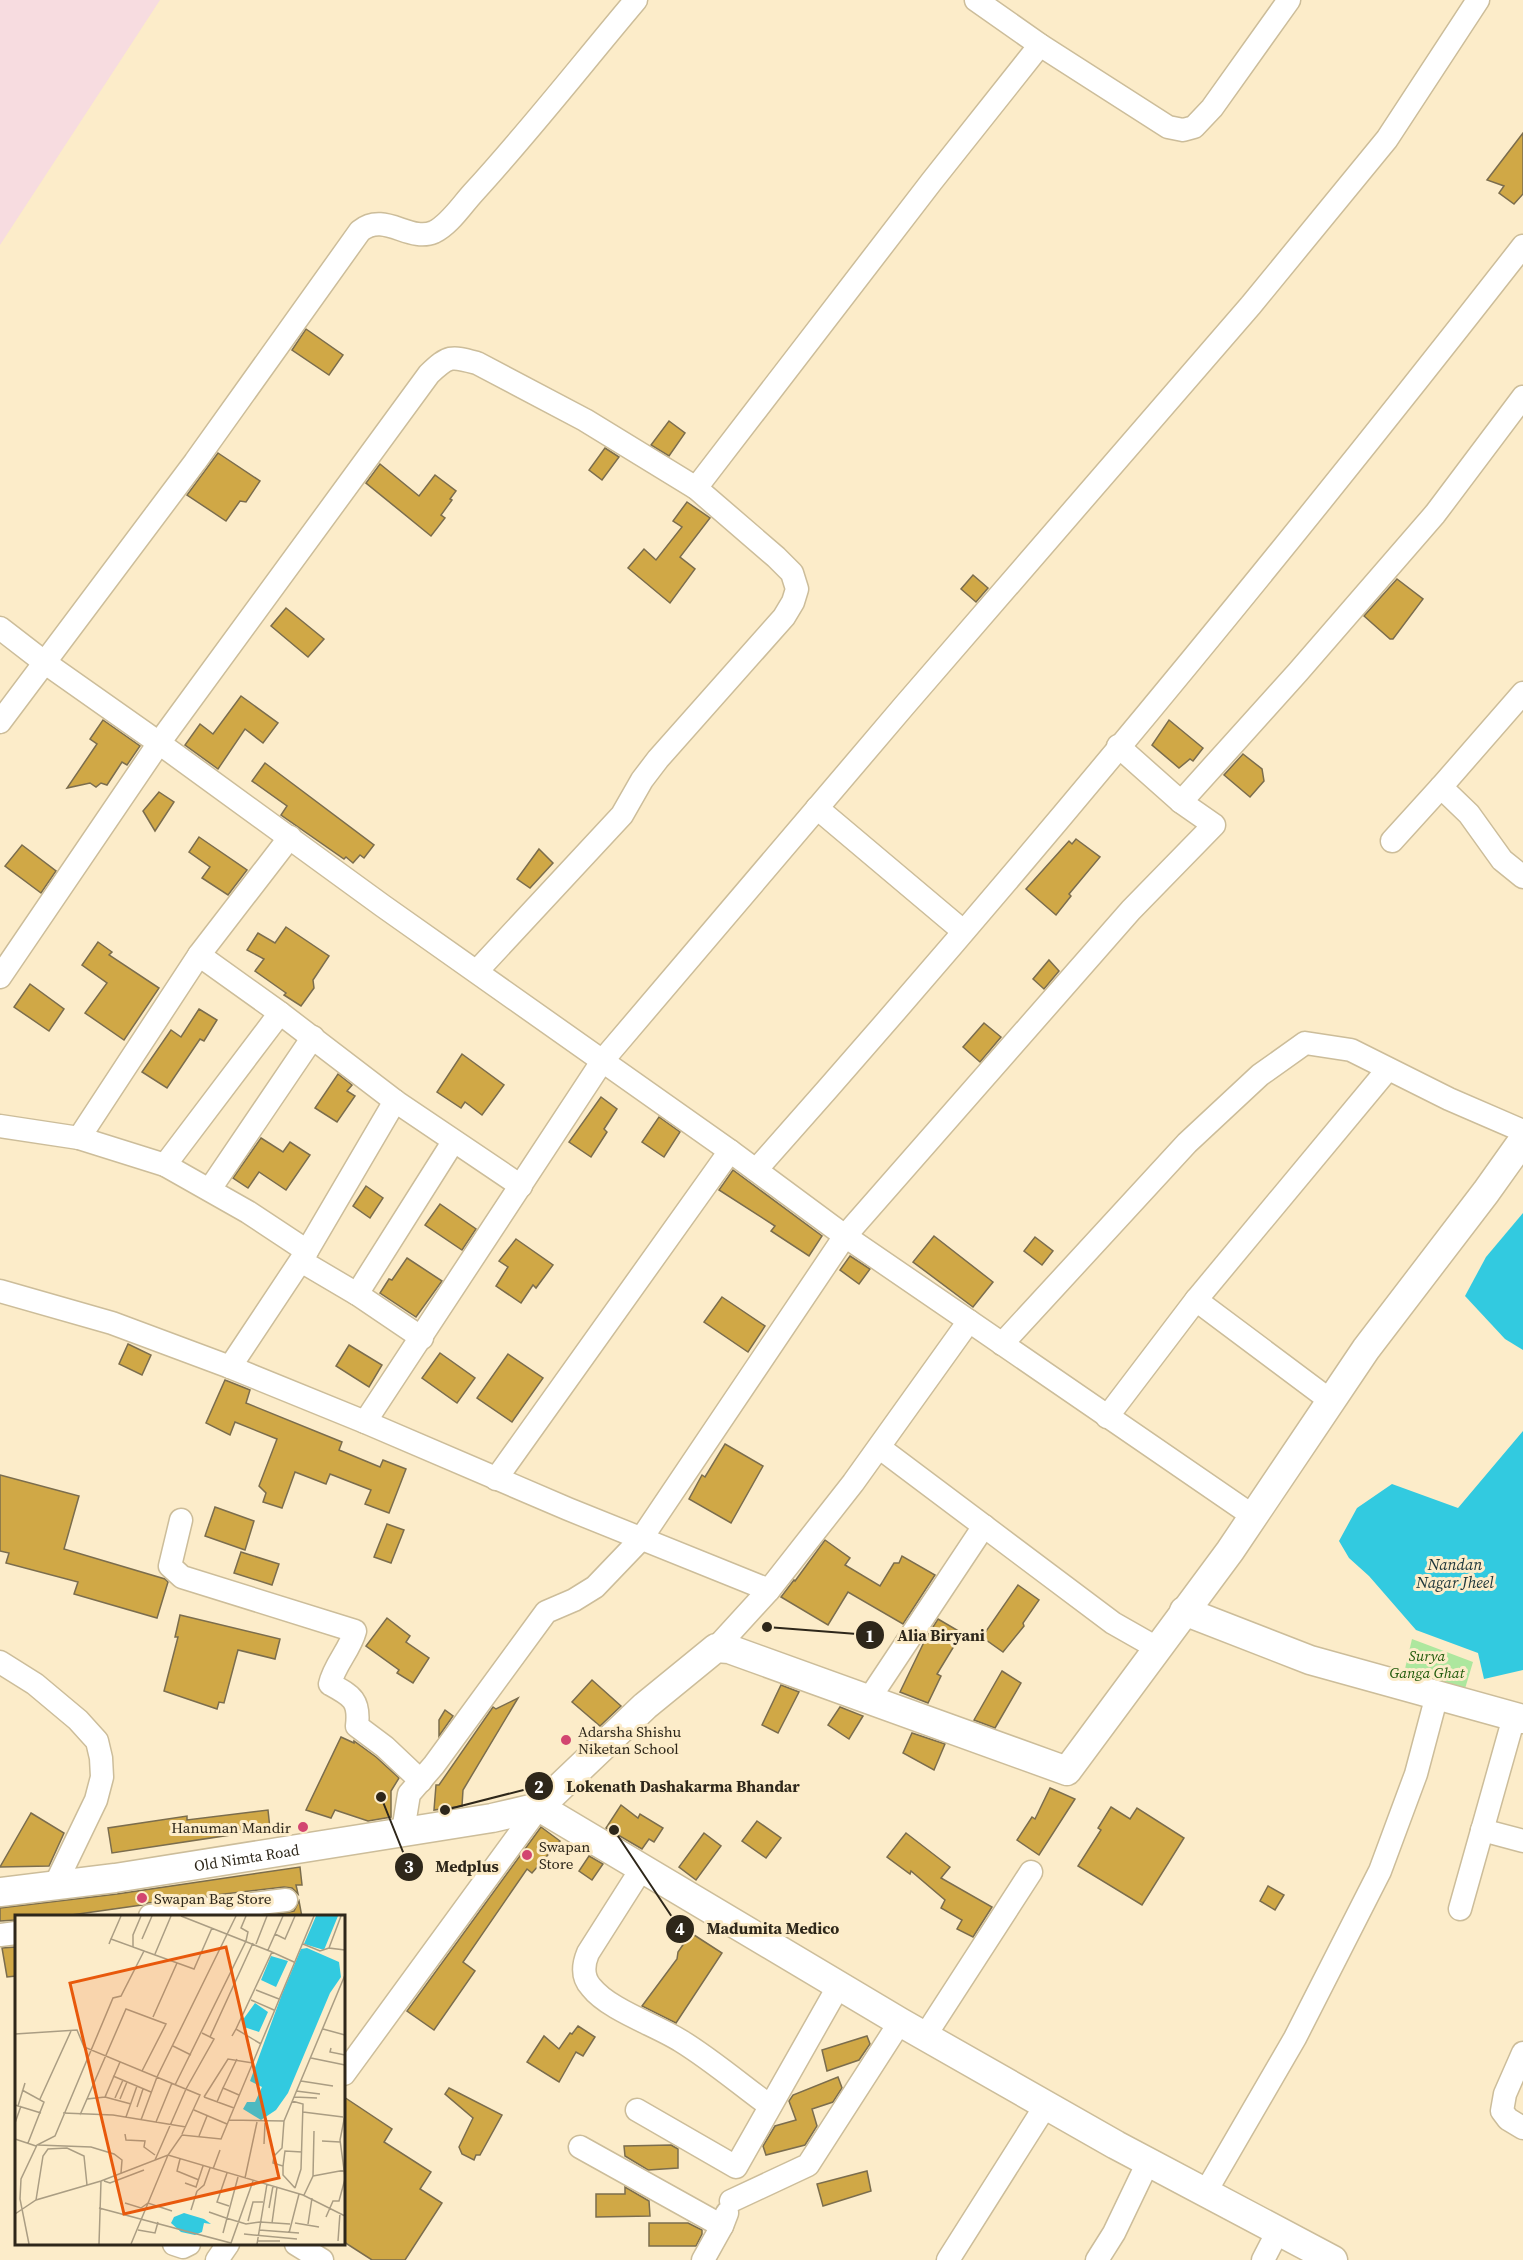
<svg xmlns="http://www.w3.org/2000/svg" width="1523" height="2260" viewBox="0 0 1523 2260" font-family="'Source Serif 4',serif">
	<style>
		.industrial { fill: #f7dce0 }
		.green { fill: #ade79e }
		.water { fill: #32cae0 }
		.building { fill: #d0a846; stroke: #7b6d4d; stroke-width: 1.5 }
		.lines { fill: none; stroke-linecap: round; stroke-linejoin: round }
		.minor-casing { stroke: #ccbd9a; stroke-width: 25 }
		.tertiary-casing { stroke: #ccbd9a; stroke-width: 31 }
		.minor { stroke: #fff; stroke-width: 22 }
		.tertiary { stroke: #fff; stroke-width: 28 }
		.poi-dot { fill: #d24570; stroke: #fcecc9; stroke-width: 2 }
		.labels { text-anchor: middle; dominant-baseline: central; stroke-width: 6; stroke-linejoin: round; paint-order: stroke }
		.park-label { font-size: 15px; font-style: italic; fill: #205a0b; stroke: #fcecc9 }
		.poi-label { font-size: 15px; fill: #2e271a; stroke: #fcecc9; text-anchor: start }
		.street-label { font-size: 15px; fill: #2e271a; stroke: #fcecc9 }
		.water-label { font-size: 16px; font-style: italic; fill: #20383c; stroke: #fcecc9 }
		.inset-road { fill: none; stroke: #aa9d83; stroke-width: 1.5 }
		.view { fill: #e8590c; fill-opacity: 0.15; stroke: #e8590c; stroke-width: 3 }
		.inset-edge { fill: none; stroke: #2e271a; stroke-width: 3 }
		.leader { fill: none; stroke: #2e271a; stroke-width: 2 }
		.callout-dot { fill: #2e271a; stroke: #fcecc9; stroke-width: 2 }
		.mark-label { font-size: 18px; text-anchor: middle; font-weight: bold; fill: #fff }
		.callout-label { font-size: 16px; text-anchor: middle; font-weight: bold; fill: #2e271a; stroke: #fcecc9; stroke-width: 6; stroke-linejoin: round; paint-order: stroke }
	</style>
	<rect width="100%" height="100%" fill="#fcecc9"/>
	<polygon class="industrial" points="0,0 160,0 0,245"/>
	<polygon class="green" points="1412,1639 1473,1662 1464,1692 1404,1673"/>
	<g class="water">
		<polygon points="1523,1213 1523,1350 1505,1339 1465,1296 1486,1257"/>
		<polygon points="1523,1431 1523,1670 1484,1679 1478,1653 1416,1630 1369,1576 1349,1558 1339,1541 1357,1508 1392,1484 1458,1508"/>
	</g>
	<g class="building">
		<polygon points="1523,133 1523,194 1514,204 1499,193 1504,186 1487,180"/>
		<polygon points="306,329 343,355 329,375 292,350"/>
		<polygon points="669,421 685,433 669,456 651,445"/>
		<polygon points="605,448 619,457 602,480 589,470"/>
		<polygon points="218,453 260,481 246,502 240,501 226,521 187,495"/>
		<polygon points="380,464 419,496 435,475 456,491 450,499 452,500 441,515 445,518 431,536 366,483"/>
		<polygon points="687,502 710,518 680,557 695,569 670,603 628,568 644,549 656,560 682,527 673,521"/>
		<polygon points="973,575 988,588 976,602 961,589"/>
		<polygon points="1397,579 1423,599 1393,639 1390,639 1364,616"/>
		<polygon points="286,608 324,639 308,657 271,626"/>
		<polygon points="241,696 278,723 263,743 245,729 218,769 185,745 200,724 213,734"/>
		<polygon points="103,720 140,746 127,765 122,762 107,785 101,783 96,787 90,783 67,788 97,744 90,739"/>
		<polygon points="1169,720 1203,748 1193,761 1190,759 1179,768 1152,745"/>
		<polygon points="1243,754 1262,769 1264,781 1250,797 1224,775"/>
		<polygon points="265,763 374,845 364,858 360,855 353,863 346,857 344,859 281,815 287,806 252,781"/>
		<polygon points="159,792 174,802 155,831 143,811"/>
		<polygon points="199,837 247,870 228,895 202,878 210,867 189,852"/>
		<polygon points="1076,839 1100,857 1069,894 1071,896 1056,915 1026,889 1069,841 1072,844"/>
		<polygon points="22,845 56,871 41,893 5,866"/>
		<polygon points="539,849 553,863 530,888 517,879"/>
		<polygon points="286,927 329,956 313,980 314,988 301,1006 284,995 286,993 255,971 264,959 247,950 258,933 275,943"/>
		<polygon points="98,942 112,952 109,955 159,988 124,1040 85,1013 107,983 82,965"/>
		<polygon points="1049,960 1059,971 1044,989 1033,979"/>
		<polygon points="30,984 64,1009 49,1031 14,1007"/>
		<polygon points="199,1009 217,1020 204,1041 200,1039 167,1088 142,1072 171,1030 181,1037"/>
		<polygon points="984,1023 1001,1037 980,1062 963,1047"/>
		<polygon points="462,1054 504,1085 482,1115 465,1102 461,1108 437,1092"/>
		<polygon points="338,1074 352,1085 347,1091 355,1096 337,1122 315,1108"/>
		<polygon points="601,1097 617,1109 604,1129 607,1132 591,1157 569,1142"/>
		<polygon points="659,1117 680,1132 664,1157 642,1142"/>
		<polygon points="261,1138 283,1152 290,1142 310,1155 286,1190 259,1172 248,1188 233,1178"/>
		<polygon points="733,1170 822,1236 809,1256 771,1231 775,1226 719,1190"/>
		<polygon points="366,1186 383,1198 370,1218 353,1206"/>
		<polygon points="440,1204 476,1229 462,1250 425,1225"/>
		<polygon points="934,1236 993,1282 973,1307 913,1262"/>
		<polygon points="1035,1237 1053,1251 1042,1265 1024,1251"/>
		<polygon points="516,1239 553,1265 536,1288 533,1285 521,1303 496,1286 508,1267 499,1261"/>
		<polygon points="850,1256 870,1269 859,1284 840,1270"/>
		<polygon points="407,1258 442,1281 416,1317 380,1293 389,1279 392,1280"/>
		<polygon points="722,1297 765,1326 748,1352 704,1322"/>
		<polygon points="128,1344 151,1355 142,1375 119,1364"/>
		<polygon points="349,1345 382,1365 369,1387 336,1366"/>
		<polygon points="440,1353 475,1378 457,1403 422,1378"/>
		<polygon points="508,1354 543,1378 512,1422 477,1398"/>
		<polygon points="225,1380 250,1390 246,1403 342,1442 339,1450 380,1467 383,1460 406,1469 389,1513 365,1504 371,1490 330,1474 326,1484 295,1472 282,1508 263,1502 266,1493 259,1486 277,1439 235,1422 230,1435 206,1423"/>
		<polygon points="725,1444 763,1466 731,1523 689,1499 702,1475 705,1477"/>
		<polygon points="0,1475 79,1496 64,1549 165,1579 168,1582 157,1618 74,1594 78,1582 6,1563 9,1553 0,1551"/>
		<polygon points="215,1507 254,1521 245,1550 205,1536"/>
		<polygon points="387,1524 404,1530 391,1563 374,1557"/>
		<polygon points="825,1540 850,1558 845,1565 880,1586 894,1563 899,1563 902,1556 935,1575 903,1624 848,1592 828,1625 781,1597 794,1580 795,1581"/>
		<polygon points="241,1552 279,1564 272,1585 234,1573"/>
		<polygon points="1018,1585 1039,1600 1023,1623 1024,1626 1003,1652 982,1637"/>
		<polygon points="180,1615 280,1639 275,1659 238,1650 224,1703 219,1702 217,1709 164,1691 178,1637 175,1637"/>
		<polygon points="387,1618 410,1636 406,1642 429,1658 413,1683 397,1673 399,1670 366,1646"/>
		<polygon points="938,1619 962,1633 937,1674 941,1676 928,1703 900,1692 926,1638"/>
		<polygon points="1002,1671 1021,1683 995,1728 974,1720"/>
		<polygon points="592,1680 621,1706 600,1726 572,1702"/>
		<polygon points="781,1685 799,1692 778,1733 762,1725"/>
		<polygon points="518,1698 463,1790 462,1806 434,1810 436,1785 439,1785 493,1707 496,1709"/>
		<polygon points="840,1707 863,1716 849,1739 828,1725"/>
		<polygon points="445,1710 453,1716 439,1736 439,1720"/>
		<polygon points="912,1733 945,1744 934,1770 903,1753"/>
		<polygon points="341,1737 354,1743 354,1741 376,1757 399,1778 391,1791 391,1817 368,1821 335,1810 331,1818 306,1810"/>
		<polygon points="1050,1788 1075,1799 1039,1855 1017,1840 1032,1817 1035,1819"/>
		<polygon points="621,1805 638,1818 640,1814 663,1828 654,1842 649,1839 642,1849 606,1828"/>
		<polygon points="1111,1807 1130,1819 1137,1808 1184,1838 1142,1905 1078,1866 1101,1830 1098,1828"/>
		<polygon points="268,1810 270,1829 112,1853 108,1828 187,1816 187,1820"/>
		<polygon points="31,1813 64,1833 49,1866 0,1867"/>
		<polygon points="757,1821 781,1838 766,1858 742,1841"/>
		<polygon points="541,1827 560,1841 532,1873 527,1869 463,1962 475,1971 434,2030 407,2011"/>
		<polygon points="704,1833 721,1846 696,1880 679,1867"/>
		<polygon points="906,1833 950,1867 941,1878 992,1907 973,1937 957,1929 962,1920 941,1908 945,1900 911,1871 910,1874 887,1857"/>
		<polygon points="589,1856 603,1864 592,1880 579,1871"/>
		<polygon points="300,1867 302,1885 296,1885 298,1894 292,1888 284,1887 148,1903 142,1905 57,1917 16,1917 16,1920 0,1921 0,1908 117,1894"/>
		<polygon points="1268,1886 1284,1895 1275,1910 1260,1901"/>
		<polygon points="299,1901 302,1917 261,1917 294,1911"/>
		<polygon points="691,1933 722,1953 676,2023 642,2006 677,1959 678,1952"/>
		<polygon points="16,1947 16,1976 7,1977 2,1948"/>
		<polygon points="578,2026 595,2037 583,2056 576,2052 559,2082 527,2062 544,2036 559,2049 570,2033 572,2034"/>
		<polygon points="867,2036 870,2044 859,2060 827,2071 822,2050"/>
		<polygon points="838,2077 842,2088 833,2102 812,2109 817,2126 805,2145 766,2155 763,2146 775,2126 796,2120 789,2101 793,2095"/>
		<polygon points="449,2088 502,2115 480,2155 476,2155 474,2160 462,2154 459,2147 473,2118 445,2094"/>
		<polygon points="344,2097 392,2129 384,2142 431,2172 420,2189 442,2203 405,2260 372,2260 344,2242"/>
		<polygon points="671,2145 678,2149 678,2168 648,2170 625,2156 624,2146"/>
		<polygon points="867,2171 871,2191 823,2206 817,2184"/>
		<polygon points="625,2187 649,2201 650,2216 596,2217 596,2194 625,2194"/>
		<polygon points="649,2223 688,2223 702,2230 702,2234 696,2246 649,2246"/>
	</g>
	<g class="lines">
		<defs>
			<g id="minor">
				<polyline points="976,0 1040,45 1168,127 1183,130 1194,127 1212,108 1289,0"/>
				<polyline points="696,488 932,181 1040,45"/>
				<polyline points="0,628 44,662 159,743 383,906 730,1151 845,1236 969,1321 853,1483 769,1590 716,1648"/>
				<path d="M0 722 195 462 360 231C385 211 409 243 434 232 449 225 462 205 473 193 530 131 582 64 636 0"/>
				<polyline points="1118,746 1181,802 1298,672 1435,514 1523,397"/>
				<polyline points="1441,787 1523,693"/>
				<polyline points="817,808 963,931"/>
				<polyline points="1392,841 1441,787 1469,814 1502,860 1523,877"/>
				<polyline points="199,955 280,1013 395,1101 521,1186"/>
				<path d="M0 977 159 743 429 374C449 355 451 356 477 363L585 420 696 488 776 557 792 573 797 589 793 602 784 617 658 759 642 780 622 815 477 971"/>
				<polyline points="0,1126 79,1138 199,955 290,837"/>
				<polyline points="79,1138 165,1165 248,1212 307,1251"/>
				<polyline points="165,1165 280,1013"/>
				<path d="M756 1170C1022 871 1277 561 1523 246"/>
				<polyline points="210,1189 313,1037"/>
				<polyline points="301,1261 357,1294 422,1338"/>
				<polyline points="0,1291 112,1323 230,1367 365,1422 568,1509 769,1590"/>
				<polyline points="357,1294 453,1142"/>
				<polyline points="1196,1300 1388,1069"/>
				<polyline points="969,1321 1253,1516"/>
				<polyline points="1002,1344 1187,1143 1260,1075 1305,1043 1351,1050 1449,1099 1523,1131"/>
				<polyline points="230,1367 307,1251 395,1101"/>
				<polyline points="1107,1417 1196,1300 1331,1401"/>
				<polyline points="365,1422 603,1060 904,706 1251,305 1387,139 1478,0"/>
				<polyline points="880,1448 1113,1623 1157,1648"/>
				<polyline points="496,1479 730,1151"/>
				<path d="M181 1520 170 1566 182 1577 355 1631C350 1650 334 1665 330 1684 352 1696 360 1700 357 1726L385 1747 421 1781"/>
				<polyline points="0,1662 35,1684 78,1720 97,1741 101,1758 102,1777 96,1800 55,1885"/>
				<polyline points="869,1699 984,1526"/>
				<polyline points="1482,1830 1523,1841"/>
				<polyline points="403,1831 409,1794 434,1765 546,1612 574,1600 595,1587 641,1539 845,1236 1131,910 1214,825 1181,802"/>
				<path d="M642 1868 588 1953C583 1965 582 1977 591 1987 609 2010 656 2025 681 2041 712 2060 741 2085 770 2106"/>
				<polyline points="1460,1909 1514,1717"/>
				<polyline points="150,1916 286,1900"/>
				<polyline points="0,1935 16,1933"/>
				<polyline points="925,2036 1031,1872"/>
				<polyline points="1523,2053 1505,2094 1502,2111 1508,2119 1523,2128"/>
				<polyline points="344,2074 539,1807"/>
				<polyline points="637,2110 736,2167 838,1987"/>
				<polyline points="580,2147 722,2226"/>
				<polyline points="1205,2193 1295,2038 1380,1871 1416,1774 1437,1695"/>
				<polyline points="731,2201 808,2165 900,2022"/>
				<polyline points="174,2244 183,2247 189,2244"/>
				<polyline points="296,2244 322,2260"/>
				<polyline points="217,2260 228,2244"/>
				<polyline points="703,2260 722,2226 727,2213"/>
				<polyline points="948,2260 1046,2105"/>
				<polyline points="1097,2260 1114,2233 1148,2162"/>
				<polyline points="1263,2260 1278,2231"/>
			</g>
			<g id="tertiary">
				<polyline points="1184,1611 1310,1660 1523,1719"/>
				<polyline points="539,1807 645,1706 716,1648 729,1649 1067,1771 1230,1551 1366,1349 1486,1192 1523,1140"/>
				<path id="s1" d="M0 1892 115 1878 492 1818 539 1807 900 2022 1116 2145 1333 2260"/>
			</g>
		</defs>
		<use href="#minor" class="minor-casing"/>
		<use href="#tertiary" class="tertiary-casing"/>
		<use href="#minor" class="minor"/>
		<use href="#tertiary" class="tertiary"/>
	</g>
	<g class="poi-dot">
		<circle cx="566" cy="1740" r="6"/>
		<circle cx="303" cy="1827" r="6"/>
		<circle cx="527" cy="1855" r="6"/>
		<circle cx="142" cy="1898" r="6"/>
	</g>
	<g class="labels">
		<g class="park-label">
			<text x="1427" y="1655">Surya<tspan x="1427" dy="17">Ganga Ghat</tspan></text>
		</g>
		<g class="poi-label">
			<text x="578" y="1731">Adarsha Shishu<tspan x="578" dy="17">Niketan School</tspan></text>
			<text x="291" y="1827" text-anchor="end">Hanuman Mandir</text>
			<text x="539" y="1846">Swapan<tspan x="539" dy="17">Store</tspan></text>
			<text x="154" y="1898">Swapan Bag Store</text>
		</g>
		<g class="street-label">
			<text stroke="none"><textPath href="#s1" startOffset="249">Old Nimta Road</textPath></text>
		</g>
		<g class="water-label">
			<text x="1455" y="1564">Nandan<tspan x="1455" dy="18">Nagar Jheel</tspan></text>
		</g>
	</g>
	<g transform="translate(15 1915)">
		<rect width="330" height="330" fill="#fcecc9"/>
		<path d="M301 1H323L309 35 289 29ZM292 33 324 47 326 62 315 78 273 178 261 195 246 205 228 194 232 187H240L247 172 235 166 267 79 286 34ZM256 41 273 46 261 72 246 65ZM240 88 253 97 244 117 229 112 227 106ZM169 298 189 304 196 309 189 308 187 317 180 320 166 317 156 308 159 302Z" fill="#32cae0"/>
		<path class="inset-road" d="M166 1 257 37M326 1 314 33 330 35M260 19 270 24 280 1M96 24 106 1M127 24 137 1M94 29 96 24 118 32V20L126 1M241 29 252 1M288 29 305 36 314 33M253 35 268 1M129 36 179 54 197 13M140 39 156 1M241 75 264 84M236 85 259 95M138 102 162 48M221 114 257 37 279 47M308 114 330 120M187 118 195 122 238 28M0 119 62 115 69 132 185 180 167 219M217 121 221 114 246 129M158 131 176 140M316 133 315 137 330 140M296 143 330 150M98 161 136 177M286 166 318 171M160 170 231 26 233 17 226 13 231 1M208 173 222 144M7 175 29 187 13 228M281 176 305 179M90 182 116 189M189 182 213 144 238 148M189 182 219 193M279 182 302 183M100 183 108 165M25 184 56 116M72 184 111 94 151 109 127 156M105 184 112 167M277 186 288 189 286 254 280 273M202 187 208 173 224 180M0 190 26 198M3 191 10 168M122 192 128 174M179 195 212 209M288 197 328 202M48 198 98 200 171 212M65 200 72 184 90 182 105 147M330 200 325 225 330 262M111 202 122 171M126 205 142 162 221 1M214 205 269 206 330 60M269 206 267 233 259 241 258 248 268 251V260L280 273M141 207 157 168M0 208 6 191M110 219 111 225 130 226 129 232 140 240M184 221 192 201M0 224 21 231M307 226 325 227M249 229 250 208M23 230 76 232 99 239 107 245 106 258M165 244 162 256 184 265M140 245 171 174 199 124 195 122M268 251 270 236 287 237M198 254 205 235M212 258 202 287 214 291M298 261 330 255M230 263 242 207M89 266 95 268 129 255M170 268 181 272 188 251M182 276 189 270 195 253M289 280 298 261 299 216M21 285 28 241 33 234 52 233 69 241 72 270M110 288 126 293 133 288 157 296M84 293 216 328 238 266M254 293 258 271M176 295 182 276M194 297 211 303M0 299 21 285 86 266 153 240 288 280 330 301M311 302 318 286H324L330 264M211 303 231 309 245 307M233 306 238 287H248M245 307 275 309M257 308 262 272M280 308 304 312M293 309 297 283M123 315 140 318 143 307M244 315 284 318M208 318 223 262M274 318 284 279M229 319 282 324M243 326H265M323 326 325 298M14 329 5 284 6 264 22 230 40 221 98 83 106 81 129 36 118 32M84 329 86 266M116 329 153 240 167 220 206 224 299 1M242 329 252 269"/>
		<path class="view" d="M211 32 264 263 109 299 55 68Z"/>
		<rect width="330" height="330" class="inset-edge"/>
	</g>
	<path class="leader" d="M767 1627L870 1635M445 1810L539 1786M381 1797L409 1867M614 1830L680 1929"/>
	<g class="callout-dot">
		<circle cx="767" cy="1627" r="6"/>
		<circle cx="445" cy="1810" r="6"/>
		<circle cx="381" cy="1797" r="6"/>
		<circle cx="614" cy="1830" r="6"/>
		<circle cx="870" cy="1635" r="15"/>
		<circle cx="539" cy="1786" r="15"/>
		<circle cx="409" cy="1867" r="15"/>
		<circle cx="680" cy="1929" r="15"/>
	</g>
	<g class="mark-label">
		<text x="870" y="1642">1</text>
		<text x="539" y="1793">2</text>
		<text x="409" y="1873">3</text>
		<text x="680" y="1935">4</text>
	</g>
	<g class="callout-label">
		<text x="941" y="1641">Alia Biryani</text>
		<text x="683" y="1792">Lokenath Dashakarma Bhandar</text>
		<text x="467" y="1872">Medplus</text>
		<text x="773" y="1934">Madumita Medico</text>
	</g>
</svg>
